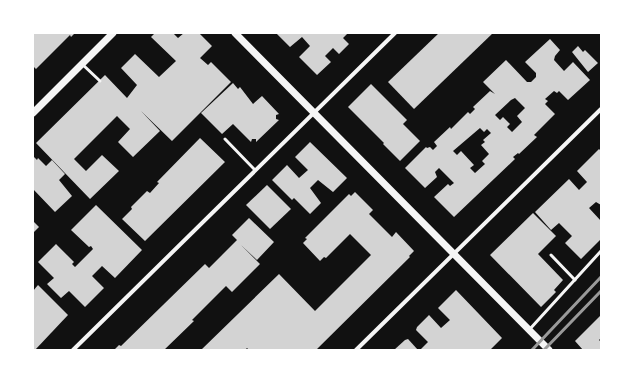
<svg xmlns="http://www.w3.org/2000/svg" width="634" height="383" viewBox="0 0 634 383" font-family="Barlow,sans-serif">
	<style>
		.building { fill: #d3d3d3; fill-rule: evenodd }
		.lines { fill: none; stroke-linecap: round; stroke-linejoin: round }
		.service { stroke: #f5f5f5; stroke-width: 3 }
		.minor { stroke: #f5f5f5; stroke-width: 4 }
		.tertiary { stroke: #f5f5f5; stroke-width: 7 }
		.rail { stroke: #9a9a9a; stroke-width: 3 }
	</style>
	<rect width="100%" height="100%" fill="#111"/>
	<g class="building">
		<polygon points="33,33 75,33 71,37 70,35 36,69 33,66"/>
		<polygon points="155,33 173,33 178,38 184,33 199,33 212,46 200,58 208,65 211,62 231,82 172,141 141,111 160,131 133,157 118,142 130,129 117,116 74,159 86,171 102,155 119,171 90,199 36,143 105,75 127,98 137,85 121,68 135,54 159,77 176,61 151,37"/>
		<polygon points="276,33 348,33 343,38 349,44 339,54 333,48 325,56 331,62 317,75 299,57 310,46 302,37 290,47"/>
		<polygon points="439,33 493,33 414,109 388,82"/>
		<path d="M550 39 560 50 555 56 554 60 564 71 573 62 590 80 568 100 559 91 557 93 554 91 545 99 548 101 545 104 555 114 534 135 537 137 519 154 518 153 513 157 515 159 454 217 434 197 448 184 450 186 454 183 439 168 435 172 437 177 425 188 405 168 426 147 427 148 430 147 433 150 437 146 434 142 450 127 451 129 468 112 470 114 475 109 473 107 490 91 495 94 483 82 506 60 527 82H531L536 77V73L525 62ZM515 98 525 108 517 116 522 122 512 132 507 127 510 124 503 117 500 120 495 115 511 100ZM480 128 484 132 487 129 491 133 483 140 485 142 481 145 489 154 482 161 485 164 475 173 470 168 474 165 461 151 457 155 453 151Z"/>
		<polygon points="578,46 583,52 585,50 598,63 588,72 572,52"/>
		<polygon points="233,83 238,89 240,87 253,104 262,96 279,114 276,115 276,119 279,120 256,142 256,139 252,139 251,142 233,124 222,134 201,113"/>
		<polygon points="371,84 407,120 403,124 420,141 400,161 383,144 384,143 348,107"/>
		<polygon points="200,138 225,162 145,241 122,219 132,209 131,207 147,191 150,193 159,183 157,182"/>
		<polygon points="310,142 347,178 333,192 318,180 310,188 321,203 310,214 294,198 292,200 272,180 287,165 299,178 308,170 295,157"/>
		<polygon points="599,149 601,151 601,205 596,202 589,208 601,221 601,239 581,259 565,243 572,236 559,223 551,230 535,212 569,179 579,190 587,182 577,171"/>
		<polygon points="33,156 37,160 38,158 46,166 52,160 65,174 59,180 72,196 55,212 33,189"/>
		<polygon points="267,185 291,209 270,229 246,205"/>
		<polygon points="355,192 373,210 369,214 392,237 396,232 414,251 409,256 410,257 316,350 249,350 247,348 245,350 201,350 279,274 315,311 371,255 350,234 326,258 324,257 320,261 303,243 307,239 305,238 349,194 351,196"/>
		<polygon points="96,205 142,250 115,278 102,266 92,276 104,288 85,307 69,291 61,298 47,284 54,278 38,262 56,244 74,262 72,264 75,267 93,249 91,246 89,247 71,230"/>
		<polygon points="533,213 556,236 538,254 563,280 554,290 556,292 541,307 490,255"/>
		<polygon points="249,218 274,242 257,260 241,245 260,264 232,292 226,286 192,320 194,321 164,350 114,350 119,345 121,346 205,264 209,268 237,240 232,235"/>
		<polygon points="33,221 39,227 33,233"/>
		<polygon points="38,285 68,315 35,350 33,350 33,291"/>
		<polygon points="456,290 502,338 490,350 420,350 428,342 416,330 417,327 429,315 441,328 450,320 438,308"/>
		<polygon points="601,315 601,338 599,340 601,342 601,350 583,350 575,341"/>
		<polygon points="408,339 418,350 394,350 405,340"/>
	</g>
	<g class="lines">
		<g class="service">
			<polyline points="82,64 100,81"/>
			<polyline points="225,139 255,170"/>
			<polyline points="551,255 575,280"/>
			<polyline points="529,330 601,251"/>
		</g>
		<g class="minor">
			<polyline points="73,350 395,33"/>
			<polyline points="356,350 601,109"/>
		</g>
		<g class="tertiary">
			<polyline points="235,33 549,350"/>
			<polyline points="33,113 113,33"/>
		</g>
		<g class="rail">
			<polyline points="532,350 601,277"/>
			<polyline points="544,350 601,291"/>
		</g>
	</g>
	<rect width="634" height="383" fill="none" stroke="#ffffff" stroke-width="68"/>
</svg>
